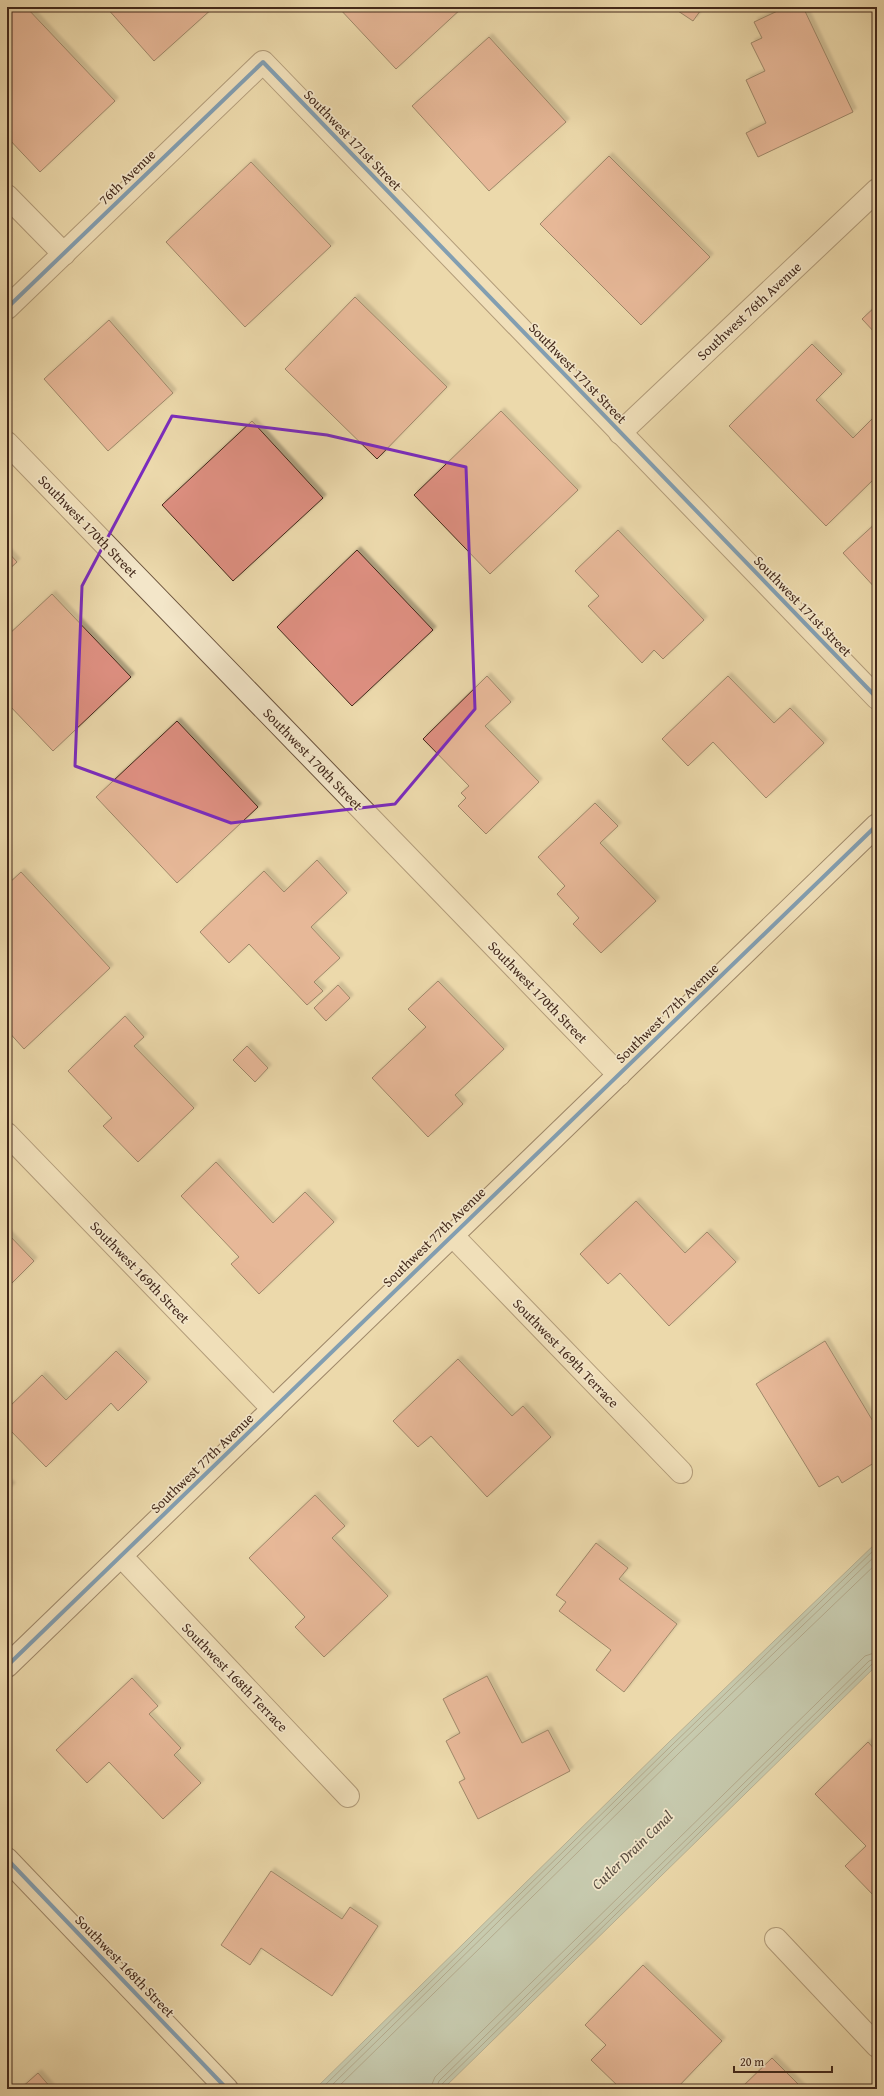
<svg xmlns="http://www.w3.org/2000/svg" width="884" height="2096" viewBox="0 0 884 2096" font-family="'Gentium Book Plus',serif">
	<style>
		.water { fill: #9ab9b1; stroke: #777f75 }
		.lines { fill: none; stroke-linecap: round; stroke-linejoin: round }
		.shore { stroke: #6e7066; stroke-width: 1 }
		.building { fill: #df9082; stroke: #42281a; filter: url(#shadow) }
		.street-casing { stroke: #6c543e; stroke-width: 24 }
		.secondary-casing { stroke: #42281a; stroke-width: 24 }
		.street { stroke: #f3e6c9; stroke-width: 22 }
		.secondary { stroke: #f3e6c9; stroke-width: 22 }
		.cycleway-casing { stroke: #f3e6c9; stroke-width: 6 }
		.cycleway { stroke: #0057b8; stroke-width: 4 }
		.marked { fill: none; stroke: #7b2cbf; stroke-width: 3; stroke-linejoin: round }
		.labels { text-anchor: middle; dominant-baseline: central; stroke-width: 3.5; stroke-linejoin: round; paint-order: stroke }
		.street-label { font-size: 14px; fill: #42281a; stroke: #f3e6c9 }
		.water-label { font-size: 15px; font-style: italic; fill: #584c40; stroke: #f3e6c9 }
	</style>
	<defs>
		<filter id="shadow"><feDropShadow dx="3.5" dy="-3.5" stdDeviation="1" flood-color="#0004"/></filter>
	</defs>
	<rect width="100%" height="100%" fill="#ecd9ac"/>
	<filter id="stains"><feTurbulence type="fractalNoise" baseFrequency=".005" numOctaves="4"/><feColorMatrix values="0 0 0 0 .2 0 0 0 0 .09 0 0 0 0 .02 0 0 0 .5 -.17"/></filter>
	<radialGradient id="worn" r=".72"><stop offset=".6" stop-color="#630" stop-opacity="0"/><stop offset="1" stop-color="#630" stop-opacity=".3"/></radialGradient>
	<polygon class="water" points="877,1542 877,1665 443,2089 315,2089 668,1743"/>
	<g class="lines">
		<g class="shore">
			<polyline points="321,2089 671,1746 877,1547"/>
			<polyline points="328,2089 674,1749 877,1554"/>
			<polyline points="336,2089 679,1753 877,1563"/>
			<polyline points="430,2089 435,2077 865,1656 877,1652"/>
			<polyline points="436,2089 439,2081 869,1661 877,1658"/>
			<polyline points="441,2089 442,2084 872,1664 877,1663"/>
		</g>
	</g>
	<g class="building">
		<polygon points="12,7 26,7 115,101 40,172 7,137 7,12"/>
		<polygon points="106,7 214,7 154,61"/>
		<polygon points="338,7 463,7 396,69"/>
		<polygon points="672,7 703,7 693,21"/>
		<polygon points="786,7 803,7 853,112 758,157 746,133 766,123 746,80 765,71 751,43 762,38 754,22"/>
		<polygon points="489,37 566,122 489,191 412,106"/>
		<polygon points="609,156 710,257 641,325 540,224"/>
		<polygon points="251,162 331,246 245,327 166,242"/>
		<polygon points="355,297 447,387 377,459 285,369"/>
		<polygon points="877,305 877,335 862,319"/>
		<polygon points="109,320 173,393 108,451 44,379"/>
		<polygon points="812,344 842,374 816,400 853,438 877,414 877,476 826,526 729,426"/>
		<polygon points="501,411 578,490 490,574 414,495"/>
		<polygon points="252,421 323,498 233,581 162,505"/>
		<polygon points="877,522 877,590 843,553"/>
		<polygon points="618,530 704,620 663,659 654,650 642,663 588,606 599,596 575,571"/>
		<polygon points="357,550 433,630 352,706 277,627"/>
		<polygon points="7,551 17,562 7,571"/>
		<polygon points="52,594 131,677 53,751 7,703 7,636"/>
		<polygon points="487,676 511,702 485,726 539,782 486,834 458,806 466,798 461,793 469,786 423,739"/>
		<polygon points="728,676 774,723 790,708 824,743 766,798 713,742 688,766 662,739"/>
		<polygon points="177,721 258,807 177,883 96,797"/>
		<polygon points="595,803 618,826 600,843 656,901 601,953 573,924 579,918 557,894 565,886 538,857"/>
		<polygon points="317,860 347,893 311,927 340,958 314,982 323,991 307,1005 249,944 229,963 200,932 264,871 284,892"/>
		<polygon points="21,872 110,968 24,1049 7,1030 7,885"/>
		<polygon points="438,981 504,1049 455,1095 463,1104 428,1137 372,1078 426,1027 408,1009"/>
		<polygon points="338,985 350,998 326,1021 314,1008"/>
		<polygon points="125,1016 144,1037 134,1046 194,1108 138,1162 103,1126 112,1118 68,1071"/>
		<polygon points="247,1046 268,1068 255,1082 233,1060"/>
		<polygon points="216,1162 273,1223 305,1192 334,1222 259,1294 231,1264 239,1257 181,1196"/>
		<polygon points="636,1201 685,1253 707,1232 736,1262 669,1326 620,1273 608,1284 580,1254"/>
		<polygon points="7,1233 34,1261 7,1288"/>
		<polygon points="825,1341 874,1423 877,1421 877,1461 842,1483 838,1476 819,1487 756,1384"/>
		<polygon points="116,1351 147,1382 118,1411 111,1403 46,1467 7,1427 7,1409 42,1375 66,1400"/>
		<polygon points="458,1359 512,1416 523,1406 551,1437 487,1497 431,1436 418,1447 393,1421"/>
		<polygon points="7,1482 12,1486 7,1491"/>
		<polygon points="315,1495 345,1526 332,1538 388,1596 324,1657 295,1627 305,1617 249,1558"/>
		<polygon points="596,1543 628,1568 619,1579 677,1624 624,1692 596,1670 611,1650 559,1611 566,1602 556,1595"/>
		<polygon points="487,1676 522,1743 548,1730 570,1771 478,1819 459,1782 465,1779 446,1741 460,1733 443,1699"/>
		<polygon points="132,1678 158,1706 149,1714 181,1748 174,1755 201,1783 163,1819 109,1762 87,1783 56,1750"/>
		<polygon points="868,1742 877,1752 877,1899 845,1866 866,1846 815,1794"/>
		<polygon points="271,1871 342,1919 350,1907 378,1926 332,1996 261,1948 250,1965 221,1945"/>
		<polygon points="643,1965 722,2041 676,2089 621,2089 591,2060 606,2045 585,2025"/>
		<polygon points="772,2058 803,2089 740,2089"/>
		<polygon points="38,2073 52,2089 20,2089"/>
	</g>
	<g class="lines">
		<defs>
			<g id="street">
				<polyline points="7,196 64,254"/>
				<polyline points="7,308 263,62 877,698"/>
				<polyline points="620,433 877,190"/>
				<polyline points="7,443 619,1075"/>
				<polyline points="7,1134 273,1409"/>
				<polyline points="452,1235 681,1472"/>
				<polyline points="122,1557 348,1796"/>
				<polyline points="776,1939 877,2046"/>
			</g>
			<g id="secondary">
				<polyline points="7,1666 877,825"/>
				<polyline points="7,1859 227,2089"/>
			</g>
		</defs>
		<use href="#street" class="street-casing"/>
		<use href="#secondary" class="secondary-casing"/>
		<use href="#street" class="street"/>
		<use href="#secondary" class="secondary"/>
		<defs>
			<g id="cycleway">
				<polyline points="7,308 263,62 877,698"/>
				<polyline points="7,1666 877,825"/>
				<polyline points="7,1859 227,2089"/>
			</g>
		</defs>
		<use href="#cycleway" class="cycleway-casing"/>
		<use href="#cycleway" class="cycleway"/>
	</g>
	<path d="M0 0H884V2096H0ZM172 416 327 435 466 467 475 709 395 804 231 823 75 766 82 586Z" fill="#ecd9ac" fill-opacity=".55" fill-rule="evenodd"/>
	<path class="marked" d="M172 416 327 435 466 467 475 709 395 804 231 823 75 766 82 586Z"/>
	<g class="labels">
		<g class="street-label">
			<text transform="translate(353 140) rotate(46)">Southwest 171st Street</text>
			<text transform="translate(127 177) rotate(-44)">76th Avenue</text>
			<text transform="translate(749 311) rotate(-43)">Southwest 76th Avenue</text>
			<text transform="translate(578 373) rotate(46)">Southwest 171st Street</text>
			<text transform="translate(88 526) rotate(46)">Southwest 170th Street</text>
			<text transform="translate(803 606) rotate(46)">Southwest 171st Street</text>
			<text transform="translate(313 759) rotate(46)">Southwest 170th Street</text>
			<text transform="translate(538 992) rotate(46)">Southwest 170th Street</text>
			<text transform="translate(667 1013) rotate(-44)">Southwest 77th Avenue</text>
			<text transform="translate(434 1237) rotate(-44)">Southwest 77th Avenue</text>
			<text transform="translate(140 1272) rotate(46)">Southwest 169th Street</text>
			<text transform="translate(566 1353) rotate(46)">Southwest 169th Terrace</text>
			<text transform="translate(202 1463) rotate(-44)">Southwest 77th Avenue</text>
			<text transform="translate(235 1677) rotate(46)">Southwest 168th Terrace</text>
			<text transform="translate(125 1966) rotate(46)">Southwest 168th Street</text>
		</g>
		<g class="water-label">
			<text transform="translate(632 1850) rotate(-44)">Cutler Drain Canal</text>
		</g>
	</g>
	<rect width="884" height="2096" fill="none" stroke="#ecd9ac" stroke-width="24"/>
	<rect x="8" y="8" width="868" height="2080" fill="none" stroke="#42281a" stroke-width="2"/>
	<rect x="12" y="12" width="860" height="2072" fill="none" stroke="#42281a"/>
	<path d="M734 2066v6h98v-6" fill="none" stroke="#42281a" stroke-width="2"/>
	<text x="740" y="2066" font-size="12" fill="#42281a" stroke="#f3e6c9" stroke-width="3" paint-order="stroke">20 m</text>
	<rect width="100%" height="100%" filter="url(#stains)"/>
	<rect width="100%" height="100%" fill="url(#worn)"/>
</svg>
